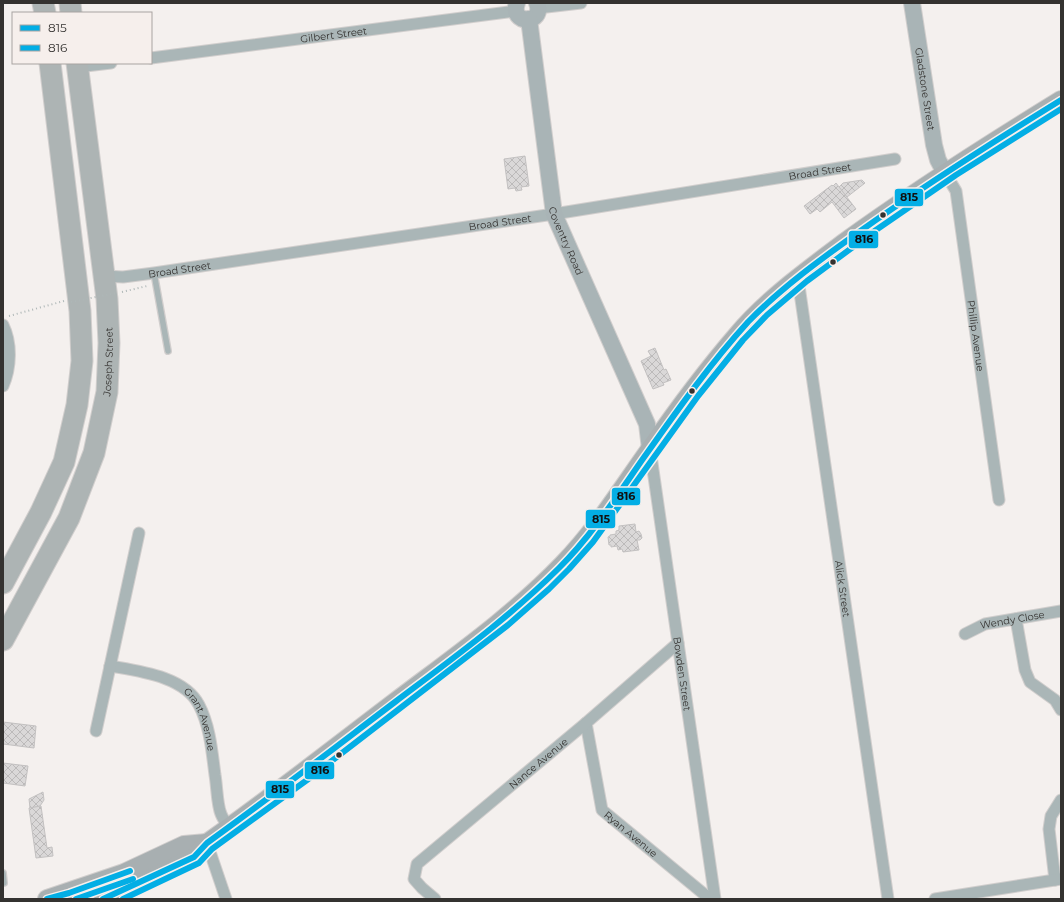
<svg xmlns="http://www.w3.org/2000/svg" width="1064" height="902" viewBox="0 0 1064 902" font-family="Montserrat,sans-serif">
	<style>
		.building { fill: url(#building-cross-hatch); stroke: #c3c1c1 }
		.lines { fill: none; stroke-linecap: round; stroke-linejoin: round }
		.lane-casing { stroke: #d1cecd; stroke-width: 8 }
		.street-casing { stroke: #d1cecd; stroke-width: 13 }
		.secondary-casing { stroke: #d1cecd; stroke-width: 18 }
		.primary-casing { stroke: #d1cecd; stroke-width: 20 }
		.highway-casing { stroke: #d1cecd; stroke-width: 23 }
		.path { stroke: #aeb7b7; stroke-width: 2; stroke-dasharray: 1 3; stroke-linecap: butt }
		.lane { stroke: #aab6b7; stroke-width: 5.5 }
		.street { stroke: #aab6b7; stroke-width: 11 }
		.secondary { stroke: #a9b4b6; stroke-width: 16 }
		.primary { stroke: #a8afb1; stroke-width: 18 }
		.highway { stroke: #adb4b4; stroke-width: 21 }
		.path-bridge { stroke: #aeb7b7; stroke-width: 2; stroke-dasharray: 1 3; stroke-linecap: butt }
		.bus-1-casing { stroke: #f6efec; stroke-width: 9 }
		.bus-2-casing { stroke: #f6efec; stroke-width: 9 }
		.bus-1 { stroke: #03aee5; stroke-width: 6 }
		.bus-2 { stroke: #03aee5; stroke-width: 6 }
		.bus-dot { fill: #343230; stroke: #f6efec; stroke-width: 1.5 }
		.labels { text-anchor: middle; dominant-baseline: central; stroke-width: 3; stroke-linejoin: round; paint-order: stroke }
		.street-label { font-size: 10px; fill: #343230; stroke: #f6efec }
		.line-badge { stroke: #f6efec; stroke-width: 1.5 }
		.pale-badge-label { font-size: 11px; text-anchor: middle; font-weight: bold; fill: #111 }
	</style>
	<defs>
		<pattern id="building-cross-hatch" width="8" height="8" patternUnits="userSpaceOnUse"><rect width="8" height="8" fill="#dad8d8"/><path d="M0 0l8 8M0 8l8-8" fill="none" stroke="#bcbaba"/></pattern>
	</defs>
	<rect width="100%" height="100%" fill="#f4f0ee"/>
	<g class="building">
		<polygon points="525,156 529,186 521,187 522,190 516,191 515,188 508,189 504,159"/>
		<polygon points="862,180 865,183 847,197 839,187 843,183"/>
		<polygon points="836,183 856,209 844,218 832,202 820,212 817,209 810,214 804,206 832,185 833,186"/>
		<polygon points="655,348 664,370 666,369 671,380 663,383 664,385 653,389 641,361 651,356 648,351"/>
		<polygon points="635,524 636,532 639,531 641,534 642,538 640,540 637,540 639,550 623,552 622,549 618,550 617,546 611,547 611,545 609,545 608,537 610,536 610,535 616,534 616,531 619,530 619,526"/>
		<polygon points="3,722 36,726 34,748 3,744"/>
		<polygon points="3,763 28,766 25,786 3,783"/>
		<polygon points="43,792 44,800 40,806 30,808 29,799"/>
		<polygon points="41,806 47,848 52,847 53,856 36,858 29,808"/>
	</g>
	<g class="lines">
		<defs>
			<g id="lane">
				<polyline points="154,273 168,351"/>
				<polyline points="3,873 4,883"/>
			</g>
			<g id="street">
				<polyline points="538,8 581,3"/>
				<path id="s1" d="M151 58 516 11"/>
				<polyline points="77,67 111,63"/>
				<path id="s2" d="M945 173 956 191 999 500"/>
				<path id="s3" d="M104 276 123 277 154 273 554 214 895 159"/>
				<path id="s4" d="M798 279 888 899"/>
				<path d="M3 325C12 343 11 368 3 386"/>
				<path id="s5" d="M650 449 715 899"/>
				<polyline points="1016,619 1025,670 1030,682 1055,700 1061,710"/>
				<path id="s6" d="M965 634 985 624 1061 611"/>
				<path id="s7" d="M110 666C138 671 184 676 199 705 210 726 212 752 215 775 217 786 217 805 221 814 223 819 226 823 229 828"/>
				<path id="s8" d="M586 723 602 810 710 899"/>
				<polyline points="96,731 139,533"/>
				<polyline points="207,843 226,899"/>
				<polyline points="1055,880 1049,829 1051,816 1061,800"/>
				<path id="s9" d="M435 899 422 888 414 879 417 864 586 723 678 643"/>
				<polyline points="935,899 1061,879"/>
			</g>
			<g id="secondary">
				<path d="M517 3C509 25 545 25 537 3"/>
				<path id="s10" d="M912 3 934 145 938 160 945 173"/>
				<path id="s11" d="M529 19 554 214 647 424 650 449"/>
			</g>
			<g id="primary">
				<polyline points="47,899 124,873 184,845 207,843"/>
				<path d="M103 899 146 880 194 857 207 843C271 798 333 749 395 702 453 658 513 616 563 564 597 529 622 488 650 449 677 410 706 371 737 335 767 299 808 270 845 242 915 191 988 145 1061 100"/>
			</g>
			<g id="highway">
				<polyline points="43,3 45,13"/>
				<polyline points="70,3 71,13"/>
				<polyline points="3,583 41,512 64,462 77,405 82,361 80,311 50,63"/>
				<path id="s12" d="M3 640 69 518 94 453 107 392 109 343 107 299 77 63"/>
			</g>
		</defs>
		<use href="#lane" class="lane-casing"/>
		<use href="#street" class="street-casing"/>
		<use href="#secondary" class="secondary-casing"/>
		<use href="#primary" class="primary-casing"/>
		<use href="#highway" class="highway-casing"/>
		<g class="path">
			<polyline points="122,292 147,286"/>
			<polyline points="9,316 64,301"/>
		</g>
		<use href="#lane" class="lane"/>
		<use href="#street" class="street"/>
		<use href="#secondary" class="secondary"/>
		<use href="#primary" class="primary"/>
		<use href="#highway" class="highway"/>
		<polyline class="path-bridge" points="71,302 116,293"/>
		<defs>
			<g id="bus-1">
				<polyline points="47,899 69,893 130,871"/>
				<path d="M103 899 194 857 207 843C271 797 333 749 395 702 452 659 509 618 559 568 591 536 615 499 640 463 674 415 708 366 748 322 781 288 821 259 859 232 925 185 993 142 1061 100"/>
			</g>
			<g id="bus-2">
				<polyline points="76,899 133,879"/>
				<polyline points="123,899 199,863 212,849 307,780 508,625 549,589 569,569 593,542 698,396 743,340 767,315 807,281 876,230 956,175 1061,109"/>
			</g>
		</defs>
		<use href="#bus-1" class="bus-1-casing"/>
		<use href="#bus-2" class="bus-2-casing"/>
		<use href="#bus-1" class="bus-1"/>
		<use href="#bus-2" class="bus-2"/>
	</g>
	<g class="bus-dot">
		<circle cx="883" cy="215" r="3.5"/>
		<circle cx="833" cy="262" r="3.5"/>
		<circle cx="692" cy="391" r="3.5"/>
		<circle cx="339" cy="755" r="3.5"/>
	</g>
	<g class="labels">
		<g class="street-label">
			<text stroke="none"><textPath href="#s1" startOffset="184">Gilbert Street</textPath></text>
			<text stroke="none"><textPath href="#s10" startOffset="87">Gladstone Street</textPath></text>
			<text stroke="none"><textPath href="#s3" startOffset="724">Broad Street</textPath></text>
			<text stroke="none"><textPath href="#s3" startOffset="400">Broad Street</textPath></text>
			<text stroke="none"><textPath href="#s11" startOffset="226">Coventry Road</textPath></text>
			<text stroke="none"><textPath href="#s3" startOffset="76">Broad Street</textPath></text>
			<text stroke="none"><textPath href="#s2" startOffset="167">Phillip Avenue</textPath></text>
			<text stroke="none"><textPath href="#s12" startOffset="301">Joseph Street</textPath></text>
			<text stroke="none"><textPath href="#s4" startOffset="313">Alick Street</textPath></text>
			<text stroke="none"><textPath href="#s6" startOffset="50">Wendy Close</textPath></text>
			<text stroke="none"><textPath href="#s5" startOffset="227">Bowden Street</textPath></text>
			<text stroke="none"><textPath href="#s7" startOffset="114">Grant Avenue</textPath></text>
			<text stroke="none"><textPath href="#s9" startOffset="202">Nance Avenue</textPath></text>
			<text stroke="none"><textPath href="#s8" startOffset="126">Ryan Avenue</textPath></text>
		</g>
	</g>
	<g class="line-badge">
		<rect x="894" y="188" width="30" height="19" rx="4" fill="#03aee5"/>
		<rect x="848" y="230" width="31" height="19" rx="4" fill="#03aee5"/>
		<rect x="611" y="487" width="30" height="19" rx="4" fill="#03aee5"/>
		<rect x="585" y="509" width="31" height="20" rx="4" fill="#03aee5"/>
		<rect x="304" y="761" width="31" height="19" rx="4" fill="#03aee5"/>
		<rect x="265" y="780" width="30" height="19" rx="4" fill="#03aee5"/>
	</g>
	<g class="pale-badge-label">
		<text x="909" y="201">815</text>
		<text x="864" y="243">816</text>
		<text x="626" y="500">816</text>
		<text x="601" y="523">815</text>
		<text x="320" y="774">816</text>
		<text x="280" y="793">815</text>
	</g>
	<rect width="1064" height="902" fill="none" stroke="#343230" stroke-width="8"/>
	<rect x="12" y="12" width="140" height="52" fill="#f6efec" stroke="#a8a3a1"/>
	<rect x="20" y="25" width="20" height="6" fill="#03aee5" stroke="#a8a3a1"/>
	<text x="48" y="32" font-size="12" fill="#343230">815</text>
	<rect x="20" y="45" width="20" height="6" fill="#03aee5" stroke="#a8a3a1"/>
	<text x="48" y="52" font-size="12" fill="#343230">816</text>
</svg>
